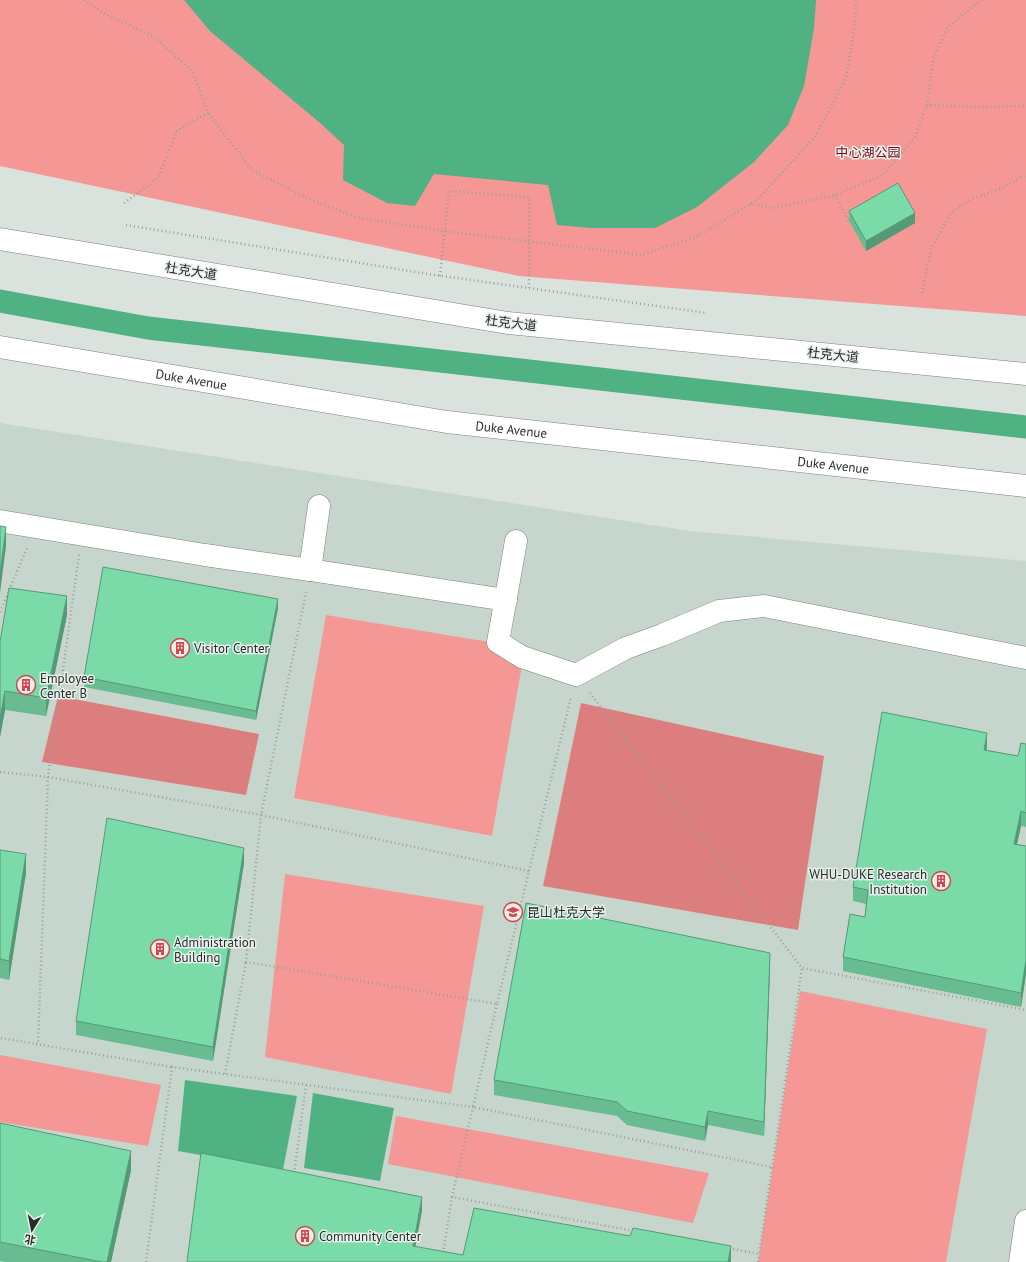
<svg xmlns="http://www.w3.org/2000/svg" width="1026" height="1262" viewBox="0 0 1026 1262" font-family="'PT Sans','Noto Sans SC',sans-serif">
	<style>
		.built { fill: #c6d6cd }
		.green { fill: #f49795 }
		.forest { fill: #dc7e7d }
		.water { fill: #50b182 }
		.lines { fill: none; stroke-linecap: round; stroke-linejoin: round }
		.canal { stroke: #50b182; stroke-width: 23 }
		.minor-casing { stroke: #79817c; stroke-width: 23 }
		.secondary-casing { stroke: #79817c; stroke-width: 23 }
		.path { stroke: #9aa09c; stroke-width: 2.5; stroke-dasharray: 1 3; stroke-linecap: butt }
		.minor { stroke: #fff; stroke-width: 22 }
		.secondary { stroke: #fff; stroke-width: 22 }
		.wall { fill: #69bc91 }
		.shaded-wall { fill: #559976 }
		.building { fill: #7adba9; stroke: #559976 }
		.labels { text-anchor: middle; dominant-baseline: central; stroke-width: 3; stroke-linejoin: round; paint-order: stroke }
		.park-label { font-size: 13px; fill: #7d061b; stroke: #e7f0eb }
		.street-label { font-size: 13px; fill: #282c2a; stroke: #e7f0eb }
		.poi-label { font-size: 13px; fill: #282c2a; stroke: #e7f0eb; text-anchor: start }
	</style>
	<rect width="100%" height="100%" fill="#dae2dd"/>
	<polygon class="built" points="0,423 690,531 1026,561 1026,1262 0,1262"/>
	<g class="green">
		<polygon points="0,0 1026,0 1026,316 519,276 0,166"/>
		<polygon points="326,615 525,648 492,836 294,798"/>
		<polygon points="285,874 484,906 451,1094 265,1057"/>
		<polygon points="800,991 987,1029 946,1262 758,1262"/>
		<polygon points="0,1055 161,1085 148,1146 0,1122"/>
		<polygon points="396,1116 709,1173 693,1223 388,1164"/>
	</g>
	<g class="forest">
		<polygon points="58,696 259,734 246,795 42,762"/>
		<polygon points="581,703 824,756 798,930 543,886"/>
	</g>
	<g class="water">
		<polygon points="184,0 816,0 814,28 804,86 788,125 754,162 697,207 655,228 591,228 557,225 548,185 434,174 415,206 387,203 343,180 344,145 319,122 210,31"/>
		<polygon points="185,1080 297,1096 283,1170 178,1151"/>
		<polygon points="313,1093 394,1108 380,1181 304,1168"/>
	</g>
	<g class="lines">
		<polyline class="canal" points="0,301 148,328 1026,427"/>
		<defs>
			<g id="minor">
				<polyline points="0,521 205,555 310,570 319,506"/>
				<polyline points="516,541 498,642 522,657 576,675 626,648 662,635 719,611 764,606 1026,658"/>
				<polyline points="310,570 506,600"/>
				<polyline points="1020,1262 1026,1221"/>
			</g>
			<g id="secondary">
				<polyline points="0,239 508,323 1026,374"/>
				<path id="s1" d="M0 347 447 422 1026 486"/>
			</g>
		</defs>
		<use href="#minor" class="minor-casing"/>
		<use href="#secondary" class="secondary-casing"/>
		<g class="path">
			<polyline points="84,0 105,14 154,37 192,71 208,113 252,170 309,199 355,217 444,231 641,255 696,237 757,200 814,138 846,79 855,22 856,0"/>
			<polyline points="981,0 948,27 933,58 927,105 981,107 1026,106"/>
			<polyline points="835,195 849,221 851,220"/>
			<polyline points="124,203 158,178 177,131 208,113"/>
			<polyline points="750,204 773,208 835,195 883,175 915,137 927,105"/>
			<polyline points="126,225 428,274 707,313"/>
			<polyline points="440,276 449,191 529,197 529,288"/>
			<polyline points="922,293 931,249 951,213 974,198 1002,188 1026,175"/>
			<polyline points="79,555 48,777 261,815 246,962 497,1004 529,871 261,815 306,592"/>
			<polyline points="0,612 27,548"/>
			<polyline points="590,693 802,968 1026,1010"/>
			<polyline points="0,772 48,777 38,1044 0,1038"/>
			<polyline points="529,871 571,697"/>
			<polyline points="497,1004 473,1107 772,1167 759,1254 728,1248"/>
			<polyline points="36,1044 172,1067"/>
			<polyline points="225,1074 246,962"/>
			<polyline points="772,1168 802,968"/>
			<polyline points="294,1173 306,1085"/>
			<polyline points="443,1253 452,1197 634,1231"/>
			<polyline points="146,1262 172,1067 473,1107 452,1197"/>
			<polyline points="758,1262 759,1254"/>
		</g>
		<use href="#minor" class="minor"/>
		<use href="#secondary" class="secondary"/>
	</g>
	<g class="wall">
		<polygon points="849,211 915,223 866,251 849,221"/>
		<polygon points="278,608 256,720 84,687 84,677"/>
		<polygon points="67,615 46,716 5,710 0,737 0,642"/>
		<polygon points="1026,744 1026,827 1021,826 1017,844 1026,846 1026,974 1021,1007 843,971 843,957 865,917 866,904 853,901 853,887 987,747 987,750 1018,756"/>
		<polygon points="0,850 26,873 9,980 0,978"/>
		<polygon points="244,863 213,1061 76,1035 76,1021"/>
		<polygon points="770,967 764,1136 708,1125 705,1141 627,1125 617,1116 494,1095 494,1080"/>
		<polygon points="0,1123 131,1170 111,1262 5,1262 0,1261"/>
	</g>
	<g class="shaded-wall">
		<polygon points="915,213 915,223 866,251 866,241"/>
		<polygon points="6,527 6,546 0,593 0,574"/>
		<polygon points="67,596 67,615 46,716 46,698"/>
		<polygon points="278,599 278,608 256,720 256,711"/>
		<polygon points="5,691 5,710 0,737 0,719"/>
		<polygon points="987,733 987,747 984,764 984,750"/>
		<polygon points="1021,811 1021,826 1014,858 1014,844"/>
		<polygon points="244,848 244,863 213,1061 213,1047"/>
		<polygon points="26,854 26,873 9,980 9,961"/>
		<polygon points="770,953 770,967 764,1136 764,1122"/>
		<polygon points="1026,960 1026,974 1021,1007 1021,993"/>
		<polygon points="708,1111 708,1125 705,1141 705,1127"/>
		<polygon points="131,1151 131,1170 111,1262 107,1262"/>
		<polygon points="422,1197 422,1211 413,1260 413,1246"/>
		<polygon points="731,1246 731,1262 728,1262"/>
	</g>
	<g class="building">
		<polygon points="898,183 915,213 866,241 849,211"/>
		<polygon points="0,526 6,527 0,574"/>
		<polygon points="103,567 278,599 256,711 84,677"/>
		<polygon points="9,588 67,596 46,698 5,691 0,719 0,642"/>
		<polygon points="882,712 987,733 984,750 1018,756 1021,743 1026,744 1026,813 1021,811 1014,844 1026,846 1026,960 1021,993 843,957 850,914 865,917 868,890 853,887"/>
		<polygon points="107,818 244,848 213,1047 76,1021"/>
		<polygon points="0,850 26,854 9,961 0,959"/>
		<polygon points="526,903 770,953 764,1122 708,1111 705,1127 627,1111 617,1102 494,1080"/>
		<polygon points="0,1123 131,1151 107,1262 102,1262 0,1242"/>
		<polygon points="201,1153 422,1197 413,1246 463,1255 474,1208 630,1236 633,1228 731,1246 728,1262 187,1262"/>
	</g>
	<defs>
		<symbol id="building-ring" viewBox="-11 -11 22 22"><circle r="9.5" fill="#e7f0eb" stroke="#d5454c" stroke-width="1.5"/><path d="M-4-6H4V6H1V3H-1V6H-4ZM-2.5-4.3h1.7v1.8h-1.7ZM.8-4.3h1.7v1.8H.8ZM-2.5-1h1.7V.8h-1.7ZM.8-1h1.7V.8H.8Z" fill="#d5454c"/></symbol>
		<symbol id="university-ring" viewBox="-11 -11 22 22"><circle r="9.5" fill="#e7f0eb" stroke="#d5454c" stroke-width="1.5"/><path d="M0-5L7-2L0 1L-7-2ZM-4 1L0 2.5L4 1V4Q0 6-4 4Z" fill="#d5454c"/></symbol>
	</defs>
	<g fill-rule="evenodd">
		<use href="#building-ring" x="169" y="637" width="22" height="22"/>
		<use href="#building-ring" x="15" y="674" width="22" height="22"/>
		<use href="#building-ring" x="930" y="870" width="22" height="22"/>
		<use href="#university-ring" x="502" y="901" width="22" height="22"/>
		<use href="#building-ring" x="149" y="938" width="22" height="22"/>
		<use href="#building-ring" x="294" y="1225" width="22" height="22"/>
	</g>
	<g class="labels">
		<g class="park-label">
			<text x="868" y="152">中心湖公园</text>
		</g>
		<g class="street-label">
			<text transform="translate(191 271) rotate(9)">杜克大道</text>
			<text transform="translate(511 323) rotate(7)">杜克大道</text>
			<text transform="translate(833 355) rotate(6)">杜克大道</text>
			<text stroke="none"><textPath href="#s1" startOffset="194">Duke Avenue</textPath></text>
			<text stroke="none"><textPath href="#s1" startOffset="518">Duke Avenue</textPath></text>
			<text stroke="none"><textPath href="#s1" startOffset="842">Duke Avenue</textPath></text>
		</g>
		<g class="poi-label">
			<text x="194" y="648">Visitor Center</text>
			<text x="40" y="678">Employee<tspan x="40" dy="15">Center B</tspan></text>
			<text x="927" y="874" text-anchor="end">WHU-DUKE Research<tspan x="927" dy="15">Institution</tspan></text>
			<text x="527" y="912">昆山杜克大学</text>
			<text x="174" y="942">Administration<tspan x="174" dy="15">Building</tspan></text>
			<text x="319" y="1236">Community Center</text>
		</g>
	</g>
	<g transform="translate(32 1230) rotate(190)" stroke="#e7f0eb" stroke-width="3" paint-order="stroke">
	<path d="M0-3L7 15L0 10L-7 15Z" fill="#282c2a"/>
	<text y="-6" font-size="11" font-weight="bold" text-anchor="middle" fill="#282c2a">北</text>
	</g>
</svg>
